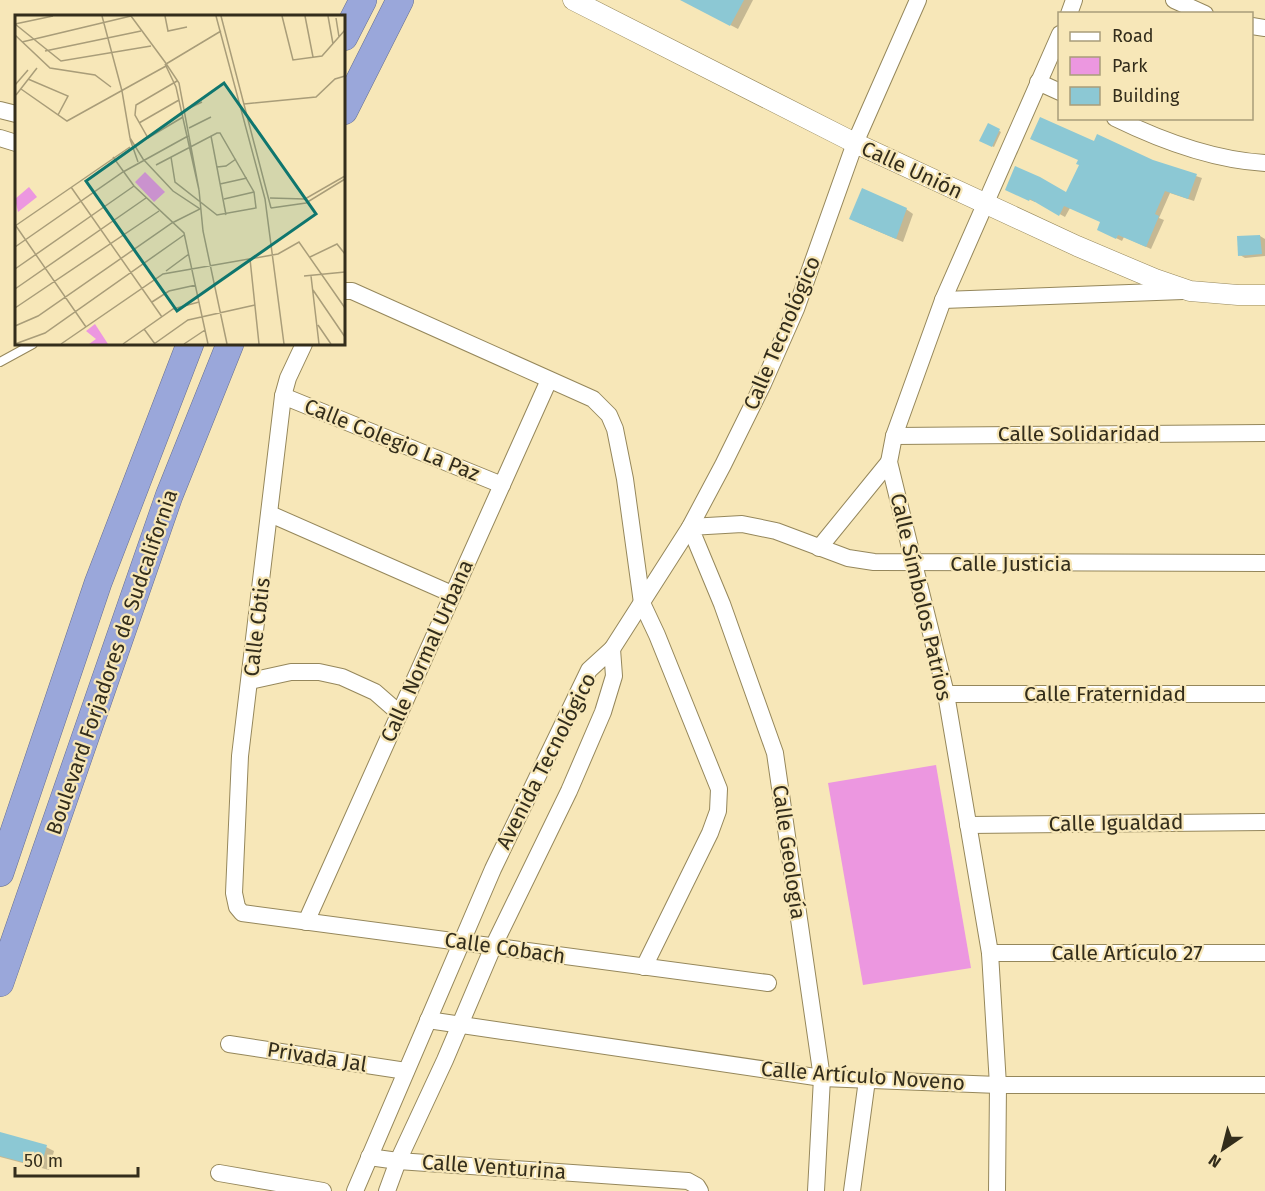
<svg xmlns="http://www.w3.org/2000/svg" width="1265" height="1191" viewBox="0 0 1265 1191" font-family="'Fira Sans',sans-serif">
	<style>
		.green { fill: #ec97e0 }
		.shadow { fill: #0003 }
		.building { fill: #8cc8d4 }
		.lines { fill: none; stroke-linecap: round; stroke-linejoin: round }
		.service-casing { stroke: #95875b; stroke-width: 10 }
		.minor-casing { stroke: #95875b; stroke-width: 18 }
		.tertiary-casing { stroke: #95875b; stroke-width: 21 }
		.trunk-casing { stroke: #656e91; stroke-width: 28 }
		.service { stroke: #fff; stroke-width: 8 }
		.minor { stroke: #fff; stroke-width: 16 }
		.tertiary { stroke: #fff; stroke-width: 20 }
		.trunk { stroke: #9aa7da; stroke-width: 27 }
		.labels { text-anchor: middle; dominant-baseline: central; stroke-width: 4.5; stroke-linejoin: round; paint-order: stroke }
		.street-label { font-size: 21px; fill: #332d1b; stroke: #f7e7b8 }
		.inset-road { fill: none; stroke: #a99d79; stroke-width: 1.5 }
		.view { fill: #0f766e; fill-opacity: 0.15; stroke: #0f766e; stroke-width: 3 }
		.inset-edge { fill: none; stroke: #332d1b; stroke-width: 3 }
	</style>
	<rect width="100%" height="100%" fill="#f7e7b8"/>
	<polygon class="green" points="936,765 971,968 863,985 828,783"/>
	<g class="shadow">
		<polygon points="696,0 753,0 738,29 694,6"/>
		<polygon points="989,125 1001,132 994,147 981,141"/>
		<polygon points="1095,143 1202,178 1194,201 1170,193 1159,218 1164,220 1151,249 1124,237 1122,241 1104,232 1102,222 1070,208 1065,217 1036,201 1035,202 1012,192 1067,195"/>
		<polygon points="906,209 913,214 903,242 859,223"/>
		<polygon points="1260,236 1265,239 1265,256 1245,258 1240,255"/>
		<polygon points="0,1134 46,1147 54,1151 49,1170 0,1157"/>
	</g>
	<g class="building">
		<polygon points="680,0 744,0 730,26"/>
		<polygon points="1040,117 1094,141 1097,134 1153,160 1197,174 1188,199 1165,191 1155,214 1159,216 1146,247 1118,235 1116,239 1097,230 1100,222 1064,206 1059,216 1030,199 1029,201 1005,190 1015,166 1040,177 1066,192 1079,165 1076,164 1078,160 1030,139"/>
		<polygon points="988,123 1000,129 992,147 979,141"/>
		<polygon points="862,188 907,208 896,239 849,219"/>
		<polygon points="1260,235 1262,254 1238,256 1237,236"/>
		<polygon points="0,1132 47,1145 41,1167 0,1156"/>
	</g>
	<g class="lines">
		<defs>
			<polyline id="service" points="0,362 33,344"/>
			<g id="minor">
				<polyline points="1174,0 1205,14"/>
				<polyline points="1069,14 1074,0"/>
				<polyline points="1252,26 1265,28"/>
				<polyline points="1038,82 1060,92"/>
				<polyline points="0,110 16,114"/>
				<path d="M1115 118C1162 141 1213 160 1265 163"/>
				<polyline points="0,138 16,143"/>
				<polyline points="344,291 352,291 593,399 609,415 615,429 625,479 642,603 657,635 719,789 718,811 710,833 644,967"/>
				<polyline points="943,300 1183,291"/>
				<polyline points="304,344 288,378 283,396 240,756 234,893 237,907 242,913 768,983"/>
				<polyline points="283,396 502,485"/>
				<polyline points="894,436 1265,433"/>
				<polyline points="270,514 452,594"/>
				<polyline points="819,548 889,462"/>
				<polyline points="612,649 690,527 723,465 763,384 796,309 855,143 918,0"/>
				<polyline points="250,681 291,672 319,672 342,677 375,692 399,713"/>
				<polyline points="946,694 1265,694"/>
				<polyline points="968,825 1265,822"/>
				<polyline points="306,922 549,380"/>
				<polyline points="990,953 1265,953"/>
				<polyline points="428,1020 822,1078 998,1085 1265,1085"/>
				<polyline points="229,1044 406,1071"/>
				<polyline points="369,1157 398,1161 688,1181 697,1186 700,1191"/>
				<polyline points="219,1173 323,1191"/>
				<polyline points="355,1191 493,869 589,670 612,649 614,676 603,712 569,791 493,947 445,1060 398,1161 387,1191"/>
				<polyline points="816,1191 822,1078 775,753 722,604 690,527 742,524 776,531 848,558 874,562 1265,563"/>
				<polyline points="852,1191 867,1080"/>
				<polyline points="997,1191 998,1085 990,953 946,694 889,462 894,436 943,300 1060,34"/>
			</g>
			<polyline id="tertiary" points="573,0 855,143 1077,246 1155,279 1190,291 1238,295 1265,295"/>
			<g id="trunk">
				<polyline points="344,37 363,0"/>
				<polyline points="344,111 400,0"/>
				<polyline points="0,873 98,583 190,344"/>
				<polyline points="0,983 169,496 230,344"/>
			</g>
		</defs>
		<use href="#service" class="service-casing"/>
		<use href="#minor" class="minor-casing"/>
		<use href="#tertiary" class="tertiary-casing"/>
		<use href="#trunk" class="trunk-casing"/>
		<use href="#service" class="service"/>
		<use href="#minor" class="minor"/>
		<use href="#tertiary" class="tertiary"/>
		<use href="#trunk" class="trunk"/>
	</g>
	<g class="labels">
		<g class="street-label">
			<text transform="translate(912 170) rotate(25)">Calle Unión</text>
			<text transform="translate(782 333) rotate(-67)">Calle Tecnológico</text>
			<text x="1079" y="434">Calle Solidaridad</text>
			<text transform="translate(392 440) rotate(22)">Calle Colegio La Paz</text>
			<text x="1011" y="564">Calle Justicia</text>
			<text transform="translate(921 597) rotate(77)">Calle Símbolos Patrios</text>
			<text transform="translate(257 627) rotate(-83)">Calle Cbtis</text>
			<text transform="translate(427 651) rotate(-66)">Calle Normal Urbana</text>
			<text transform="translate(112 662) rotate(-71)">Boulevard Forjadores de Sudcalifornia</text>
			<text x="1105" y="694">Calle Fraternidad</text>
			<text transform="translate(546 761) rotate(-63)">Avenida Tecnológico</text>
			<text transform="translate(1116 823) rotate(-1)">Calle Igualdad</text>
			<text transform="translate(789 852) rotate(82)">Calle Geología</text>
			<text transform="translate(505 948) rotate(8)">Calle Cobach</text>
			<text x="1127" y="953">Calle Artículo 27</text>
			<text transform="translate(317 1057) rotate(9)">Privada Jal</text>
			<text transform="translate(863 1076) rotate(4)">Calle Artículo Noveno</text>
			<text transform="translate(494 1167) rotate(4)">Calle Venturina</text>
		</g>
	</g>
	<g transform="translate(15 15)">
		<rect width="330" height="330" fill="#f7e7b8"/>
		<path d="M130 157 150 177 139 187 120 167ZM14 172 22 182 3 197 0 184ZM80 309 93 329H74L81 324 71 316Z" fill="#ec97e0"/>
		<path class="inset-road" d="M116 1 150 47M150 1 153 16 172 12M201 1 250 184 269 329M206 1 256 193M267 1 278 45 307 41 330 15M290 1 298 42M313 1 318 29M321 3 324 22M0 9 46 46 136 31M0 9 38 1M0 20 35 53 80 60 96 72M7 27 116 1M30 36 126 16M150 49 161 72 184 175 164 68 150 47M151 49 206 16M13 64 53 81 43 100M162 66 121 90 120 100 133 123 168 102M0 70 13 55M6 74 52 106 151 51M1 80 22 53M229 89 301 82 320 64 330 61M170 95 187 87M124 108 164 85M174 113 196 102M196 121 211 200M115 124 123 147M98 142 119 171 169 218 193 329M141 150 202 118H205L239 177 241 193 202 200 160 167 156 142M202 152 211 151 221 144M205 169 232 163M56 172 147 302M184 175 188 216 212 329M255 183 290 184 330 161M209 184 239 177M256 193 291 188 330 164M0 211 115 132M1 211 71 312M0 232 108 157 173 121M295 242 322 229 330 239M235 244 244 329M0 254 119 171M151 256 174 239M289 261 330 257M296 261 304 329M0 274 131 183M298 275 330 322M137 287 154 276 181 270M0 293 144 196M303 310 316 329M0 311 23 301 157 208 185 194 158 176 128 144 115 123 107 76 87 1M129 314 140 329M0 329 30 318 169 220M46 329 148 259 263 239 284 227 330 293M108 329 158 294 184 287M139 329 173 305 240 290M169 329 190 315"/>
		<path class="view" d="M209 68 301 199 162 296 71 166Z"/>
		<rect width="330" height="330" class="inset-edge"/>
	</g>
	<rect x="1058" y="12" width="195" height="108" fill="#f7e7b8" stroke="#a99d79" stroke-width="1.5"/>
	<rect x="1070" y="32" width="30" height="9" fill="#ffffff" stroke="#a99d79" stroke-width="1.5"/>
	<text x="1112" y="42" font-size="18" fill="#332d1b">Road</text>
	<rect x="1070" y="57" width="30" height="18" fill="#ec97e0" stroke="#a99d79" stroke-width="1.5"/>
	<text x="1112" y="72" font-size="18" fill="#332d1b">Park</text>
	<rect x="1070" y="87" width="30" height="18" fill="#8cc8d4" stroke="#a99d79" stroke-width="1.5"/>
	<text x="1112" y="102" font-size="18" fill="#332d1b">Building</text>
	<g transform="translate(1223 1149) rotate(215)" stroke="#f7e7b8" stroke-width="4.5" paint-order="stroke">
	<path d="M0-4.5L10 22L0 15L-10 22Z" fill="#332d1b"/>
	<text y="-9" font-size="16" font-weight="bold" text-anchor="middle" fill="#332d1b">N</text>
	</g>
	<path d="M15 1167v9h123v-9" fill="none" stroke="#332d1b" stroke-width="3"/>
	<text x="24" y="1167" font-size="18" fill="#332d1b" stroke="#f7e7b8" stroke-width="4.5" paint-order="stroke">50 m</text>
</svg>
